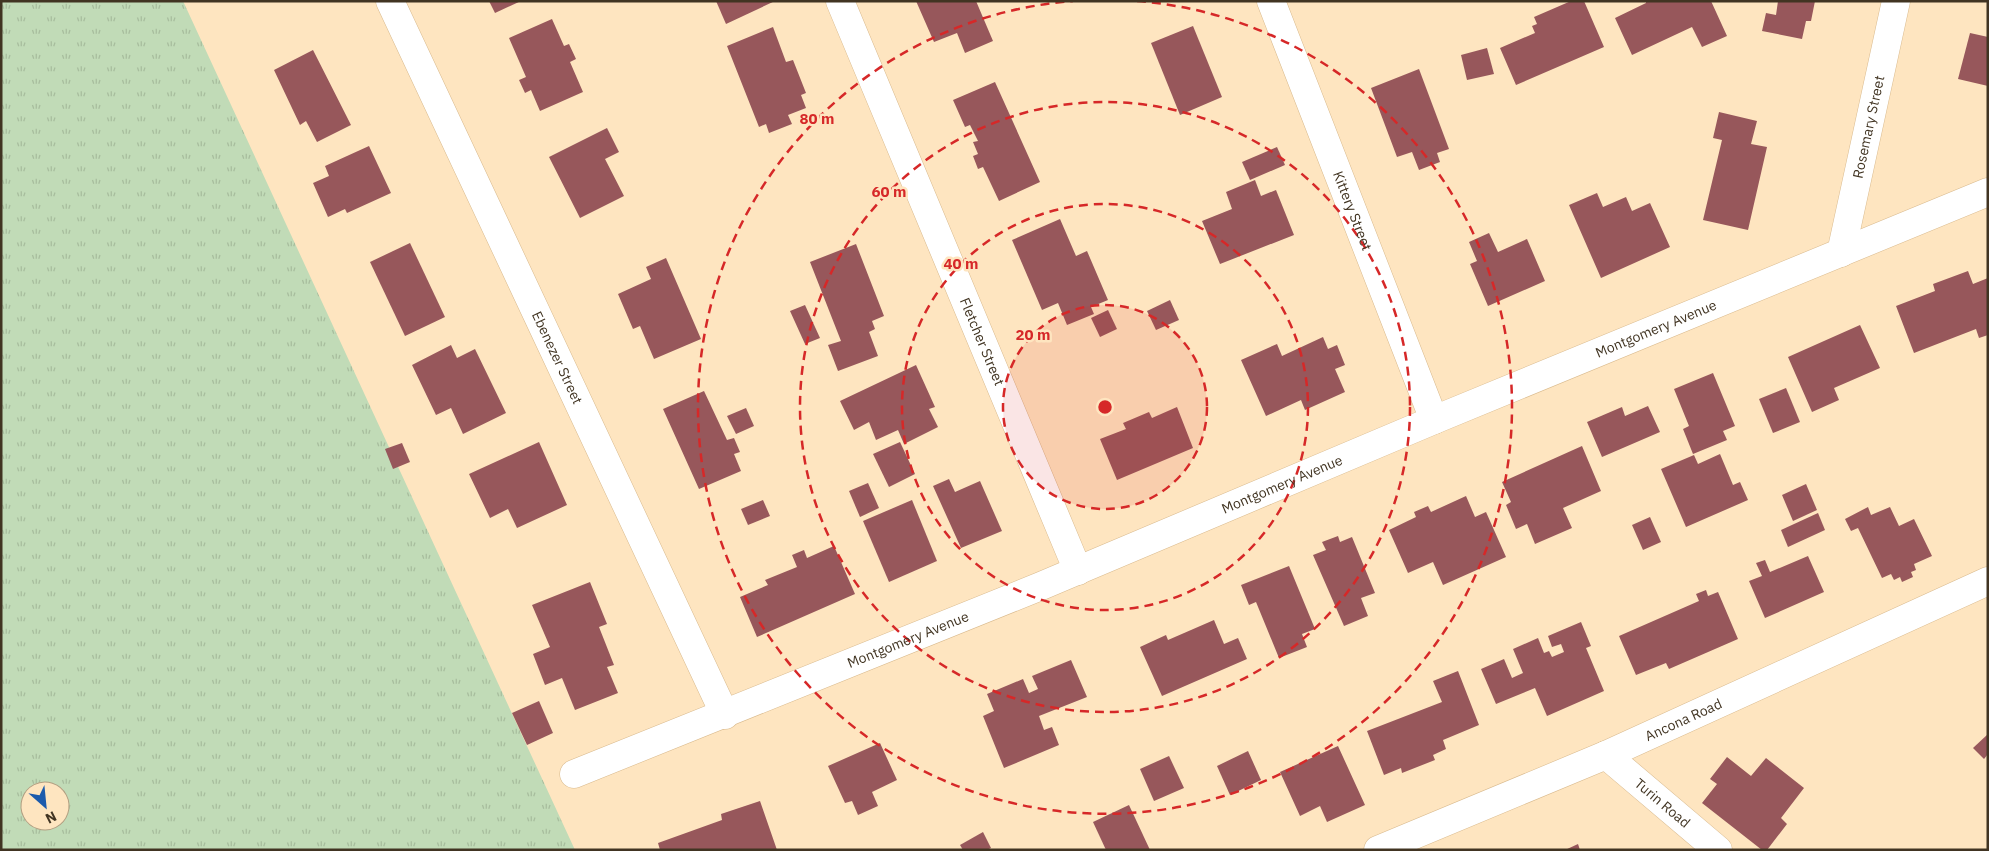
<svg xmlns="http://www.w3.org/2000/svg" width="1989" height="851" viewBox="0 0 1989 851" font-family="'IBM Plex Sans',sans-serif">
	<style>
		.park { fill: url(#park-tufts); fill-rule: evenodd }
		.building { fill: #97575b }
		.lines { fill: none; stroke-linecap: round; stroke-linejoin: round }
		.minor-casing { stroke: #d9ba8d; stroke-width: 29 }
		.minor { stroke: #fff; stroke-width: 28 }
		.ring { fill: none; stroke: #d62828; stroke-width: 2.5; stroke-dasharray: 9 6 }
		.labels { text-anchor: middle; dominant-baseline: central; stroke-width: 5; stroke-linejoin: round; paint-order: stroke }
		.street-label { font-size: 14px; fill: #413422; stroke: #fee5c0 }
		.centre { fill: #d62828; stroke: #fee5c0; stroke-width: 2.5 }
		.ring-label { font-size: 15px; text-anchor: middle; font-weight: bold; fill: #d62828; stroke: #fee5c0; stroke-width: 5; stroke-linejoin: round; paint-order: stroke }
	</style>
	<defs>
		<pattern id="park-tufts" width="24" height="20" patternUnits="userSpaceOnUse" patternTransform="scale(1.25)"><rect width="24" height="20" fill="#c1dbb7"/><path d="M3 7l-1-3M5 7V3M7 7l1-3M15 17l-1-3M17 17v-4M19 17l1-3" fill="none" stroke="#a7bd9d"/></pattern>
	</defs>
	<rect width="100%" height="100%" fill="#fee5c0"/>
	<path class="park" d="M1 1H183L575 850H1ZM30 791H60V821H30Z"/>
	<g class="building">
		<polygon points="489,1 521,1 495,13"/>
		<polygon points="716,1 775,1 726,24"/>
		<polygon points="916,1 976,1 993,41 965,53 957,33 934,42"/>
		<polygon points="1571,1 1584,1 1604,47 1516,85 1500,48 1535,33 1532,26 1537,24 1534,17"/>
		<polygon points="1646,1 1711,1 1727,36 1702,47 1692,27 1632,55 1615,18 1646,3"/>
		<polygon points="1778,1 1815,1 1811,21 1806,21 1802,39 1762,31 1766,13 1776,15"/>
		<polygon points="552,19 564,46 569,44 576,59 570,62 583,92 540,111 531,90 525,93 519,80 526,77 509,38"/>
		<polygon points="1193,26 1222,97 1180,115 1151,43"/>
		<polygon points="773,27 786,62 793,60 806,93 801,95 806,108 788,115 792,124 769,133 766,124 759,127 727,46"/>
		<polygon points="1970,33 1988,37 1988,86 1958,79"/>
		<polygon points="1487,48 1494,74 1467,80 1461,55"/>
		<polygon points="313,50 351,125 317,142 306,121 300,125 274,70"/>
		<polygon points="1419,69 1449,149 1437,153 1440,162 1419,170 1412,152 1397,157 1371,88"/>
		<polygon points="995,82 1040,182 999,201 983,167 978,169 973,156 978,154 973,142 978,141 970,125 965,127 953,100"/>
		<polygon points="1719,112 1757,121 1751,144 1767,147 1748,230 1703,220 1722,140 1713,138"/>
		<polygon points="607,128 619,152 605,159 624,196 580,218 549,157"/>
		<polygon points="369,146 391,193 347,213 345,209 328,217 313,183 329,176 325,166"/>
		<polygon points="1277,147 1285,165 1250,180 1242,162"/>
		<polygon points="1255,180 1261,196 1276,190 1294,235 1220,264 1202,221 1232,209 1226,192"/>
		<polygon points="1597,193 1603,207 1626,197 1632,211 1650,203 1670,247 1601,278 1569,205"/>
		<polygon points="1060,219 1076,256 1087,251 1108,300 1091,307 1094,314 1067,325 1058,303 1042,310 1012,240"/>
		<polygon points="1489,233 1498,252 1527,239 1545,281 1488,306 1470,264 1477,261 1469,242"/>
		<polygon points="410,243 445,317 405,336 370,262"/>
		<polygon points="856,244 884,316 872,321 875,329 869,332 878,356 838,371 828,345 841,341 810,262"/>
		<polygon points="666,258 701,339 654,359 640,326 633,329 618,294 651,279 646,267"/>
		<polygon points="1968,271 1973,284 1988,278 1988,335 1979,338 1976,329 1914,353 1896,306 1935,291 1933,284"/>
		<polygon points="1170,300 1179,320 1156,330 1147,311"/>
		<polygon points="805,305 820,338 805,344 790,311"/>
		<polygon points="1108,310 1117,329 1100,337 1091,318"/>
		<polygon points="1860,325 1880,368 1834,388 1839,400 1812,412 1788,357"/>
		<polygon points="1323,337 1328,349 1337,345 1345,365 1335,369 1345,392 1305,410 1301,400 1266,416 1241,360 1277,344 1282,356"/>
		<polygon points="451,345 457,358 475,349 506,413 463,434 451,408 436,415 412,365"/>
		<polygon points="916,365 935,407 929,409 938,427 904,444 898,430 876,440 869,422 854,430 840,401"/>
		<polygon points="1713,373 1735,426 1723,431 1727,440 1693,454 1683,429 1689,426 1674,389"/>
		<polygon points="1786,388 1800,422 1773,433 1759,399"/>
		<polygon points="704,391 727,440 734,438 740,452 734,454 741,471 699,489 663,409"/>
		<polygon points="1648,406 1660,432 1602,457 1587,422 1622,407 1625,416"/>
		<polygon points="1177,407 1193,448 1117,480 1100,439 1126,429 1123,423 1149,412 1152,418"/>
		<polygon points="746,408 754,426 736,434 727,416"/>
		<polygon points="539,442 567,505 517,528 508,509 490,518 469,474"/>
		<polygon points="900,442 915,474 889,487 873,454"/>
		<polygon points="402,443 410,462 393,469 385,449"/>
		<polygon points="1582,446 1601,491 1563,508 1572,528 1535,544 1527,524 1516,529 1506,505 1511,502 1502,482"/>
		<polygon points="1720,454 1733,485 1740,482 1748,500 1686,527 1661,469 1694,455 1698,464"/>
		<polygon points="949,479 955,492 980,481 1002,531 961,548 933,486"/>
		<polygon points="868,483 879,508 860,517 849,491"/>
		<polygon points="1806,484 1817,510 1793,521 1782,495"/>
		<polygon points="1466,496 1475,517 1486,512 1506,557 1443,585 1433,562 1408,573 1389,530 1416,517 1414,512 1428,506 1431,512"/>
		<polygon points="763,500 770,516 748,525 741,509"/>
		<polygon points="912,500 937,561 889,582 863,521"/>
		<polygon points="1868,507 1871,515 1890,507 1899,526 1914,519 1932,556 1914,564 1916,570 1911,572 1913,577 1902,582 1900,577 1894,580 1891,574 1882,578 1858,528 1851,531 1845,519"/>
		<polygon points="1818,513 1825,530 1788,547 1781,530"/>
		<polygon points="1650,517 1661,542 1643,550 1632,525"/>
		<polygon points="1338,536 1340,542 1352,537 1375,593 1361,598 1368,616 1344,626 1313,555 1326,550 1322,542"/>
		<polygon points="834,546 855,594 757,637 740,597 768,585 765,580 797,567 792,555 804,550 807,558"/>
		<polygon points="1808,556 1824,592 1765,618 1749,581 1762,576 1756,563 1765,560 1770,572"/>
		<polygon points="1289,566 1315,629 1302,634 1307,647 1279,658 1256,602 1249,605 1241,585"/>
		<polygon points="590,582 607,624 599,627 614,665 607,667 618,693 575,710 562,678 545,685 533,654 550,647 532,605"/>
		<polygon points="1706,590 1708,596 1718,592 1738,639 1669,669 1666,663 1636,675 1619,636 1699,601 1696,594"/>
		<polygon points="1214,620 1224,644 1238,638 1247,659 1162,696 1140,647 1166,635 1168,640"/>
		<polygon points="1581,622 1591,646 1586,648 1604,691 1547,716 1535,688 1496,704 1481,669 1504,659 1512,678 1523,673 1513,649 1538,638 1544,653 1549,651 1552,657 1564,652 1561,644 1552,647 1548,636"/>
		<polygon points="1071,660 1087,697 1039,716 1044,730 1052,727 1059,745 1004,768 983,716 994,711 987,694 1023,679 1029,693 1038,689 1032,676"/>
		<polygon points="1458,671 1479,725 1443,740 1446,749 1433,755 1435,760 1402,773 1401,768 1384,775 1367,731 1442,702 1433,681"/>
		<polygon points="539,701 553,733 527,745 512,713"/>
		<polygon points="1988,734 1988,754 1984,759 1973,748"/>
		<polygon points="880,743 897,780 872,792 878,806 858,815 852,801 845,803 828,766"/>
		<polygon points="1338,746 1365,805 1327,822 1320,806 1300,816 1280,772"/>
		<polygon points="1248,751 1261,780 1230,795 1217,766"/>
		<polygon points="1169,756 1184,788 1154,801 1140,769"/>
		<polygon points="1727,757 1751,776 1766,758 1804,788 1781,818 1787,824 1767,850 1762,850 1702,803 1717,784 1710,779"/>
		<polygon points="760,801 777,850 660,850 658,843 722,820 721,814"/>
		<polygon points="1129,805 1150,850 1106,850 1093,822"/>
		<polygon points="983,832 991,848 987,850 963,850 960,845"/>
		<polygon points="1578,844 1580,850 1565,850"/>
	</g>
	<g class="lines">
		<defs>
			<g id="minor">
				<path id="s1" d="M390 1 725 715"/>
				<path id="s2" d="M840 1 1078 571"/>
				<path id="s3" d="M1271 1 1434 420"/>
				<path id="s4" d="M1841 253 1896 1"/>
				<path id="s5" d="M1606 755 1718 850"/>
				<path id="s6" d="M574 774 1041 586 1434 420 1988 192"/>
				<path id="s7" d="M1378 850 1606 755 1988 581"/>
			</g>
		</defs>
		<use href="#minor" class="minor-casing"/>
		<use href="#minor" class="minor"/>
	</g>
	<circle cx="1105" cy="407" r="102" fill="#d62828" fill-opacity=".12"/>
	<g class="ring">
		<circle cx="1105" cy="407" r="102"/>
		<circle cx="1105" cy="407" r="203"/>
		<circle cx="1105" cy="407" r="305"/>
		<path d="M1137 1A407 407 0 1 1 1073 1"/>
	</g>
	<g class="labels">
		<g class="street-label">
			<text stroke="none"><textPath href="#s4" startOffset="129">Rosemary Street</textPath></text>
			<text stroke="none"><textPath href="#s3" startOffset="225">Kittery Street</textPath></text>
			<text stroke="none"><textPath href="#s6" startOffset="1170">Montgomery Avenue</textPath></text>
			<text stroke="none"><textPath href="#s2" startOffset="369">Fletcher Street</textPath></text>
			<text stroke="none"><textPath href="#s1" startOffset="394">Ebenezer Street</textPath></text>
			<text stroke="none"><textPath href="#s6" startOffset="765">Montgomery Avenue</textPath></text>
			<text stroke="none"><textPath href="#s6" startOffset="360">Montgomery Avenue</textPath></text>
			<text stroke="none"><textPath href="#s7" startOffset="332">Ancona Road</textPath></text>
			<text stroke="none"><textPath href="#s5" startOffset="74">Turin Road</textPath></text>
		</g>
	</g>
	<circle cx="1105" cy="407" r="8" class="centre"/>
	<g class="ring-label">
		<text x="817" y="124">80 m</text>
		<text x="889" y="197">60 m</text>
		<text x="961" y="269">40 m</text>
		<text x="1033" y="340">20 m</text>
	</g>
	<rect width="1989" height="851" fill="none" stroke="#413422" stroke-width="5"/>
	<g transform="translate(45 806) rotate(153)"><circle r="24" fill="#fee5c0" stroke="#b29e81"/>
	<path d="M0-4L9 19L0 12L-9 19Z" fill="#1c5bac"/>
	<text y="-8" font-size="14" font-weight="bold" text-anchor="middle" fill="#413422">N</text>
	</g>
</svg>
